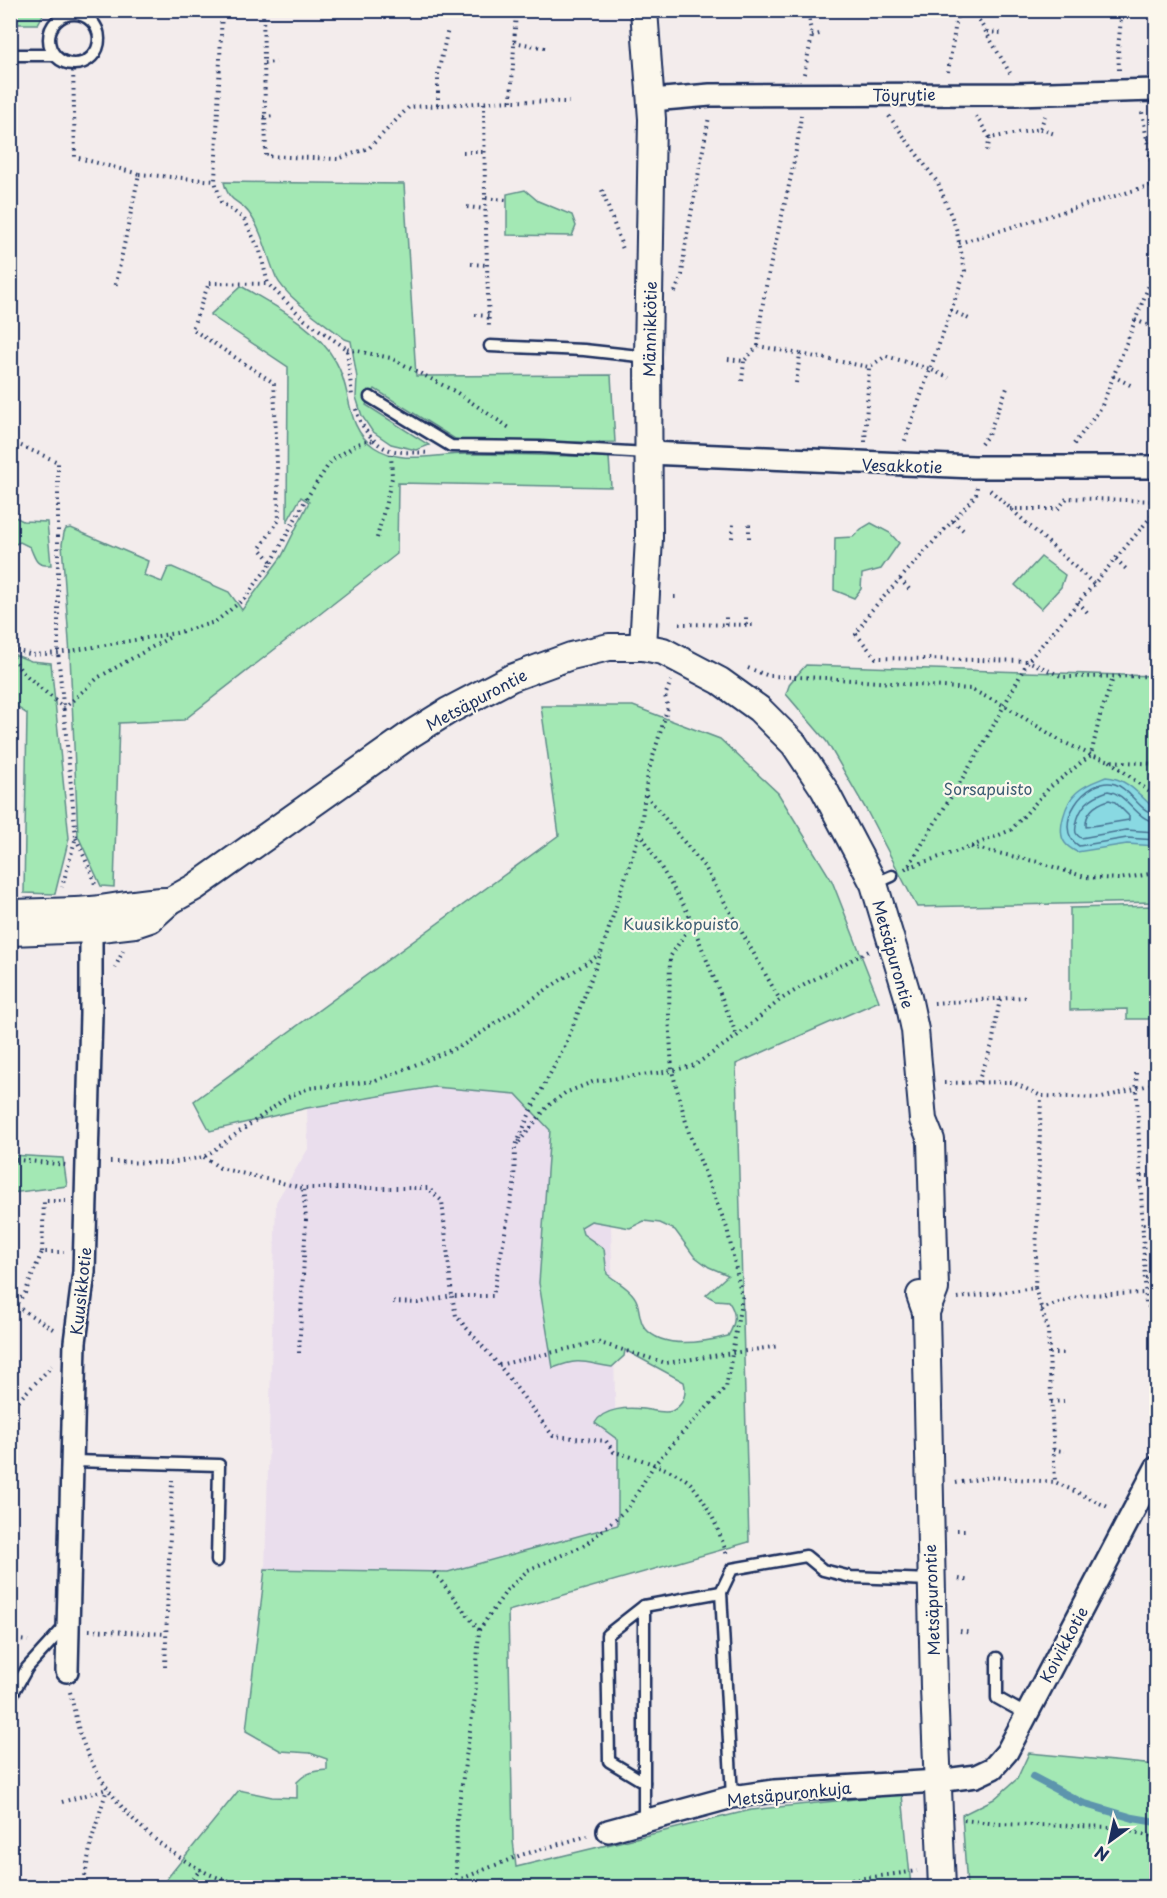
<svg xmlns="http://www.w3.org/2000/svg" width="1167" height="1898" viewBox="0 0 1167 1898" font-family="'Playpen Sans',sans-serif">
	<style>
		.built { fill: #eadeed }
		.green { fill: #a3e8b4; stroke: #5f8c89; stroke-width: 1.5; fill-rule: evenodd }
		.water { fill: #89d9e2; stroke: #5d95ad; stroke-width: 1.5 }
		.lines { fill: none; stroke-linecap: round; stroke-linejoin: round }
		.shore { stroke: #477393; stroke-width: 1.5 }
		.stream { stroke: #5d95ad; stroke-width: 8 }
		.service-casing { stroke: #1b2f5e; stroke-width: 15 }
		.minor-casing { stroke: #1b2f5e; stroke-width: 26 }
		.tertiary-casing { stroke: #1b2f5e; stroke-width: 30 }
		.path { stroke: #1b2f5e; stroke-width: 4; stroke-dasharray: 1.5 4.5; stroke-linecap: butt }
		.service { stroke: #fbf7ec; stroke-width: 10 }
		.minor { stroke: #fbf7ec; stroke-width: 21 }
		.tertiary { stroke: #fbf7ec; stroke-width: 26 }
		.labels { text-anchor: middle; dominant-baseline: central; stroke-width: 4.5; stroke-linejoin: round; paint-order: stroke }
		.street-label { font-size: 16px; fill: #1b2f5e; stroke: #fbf7ec }
		.park-label { font-size: 16px; fill: #3d5d74; stroke: #fbf7ec }
	</style>
	<rect width="100%" height="100%" fill="#f3ecec"/>
	<filter id="ink" filterUnits="userSpaceOnUse"><feTurbulence type="fractalNoise" baseFrequency=".0167" numOctaves="2"/><feDisplacementMap in="SourceGraphic" scale="12" xChannelSelector="R" yChannelSelector="G"/><feConvolveMatrix kernelMatrix="1 2 1 2 8 2 1 2 1" color-interpolation-filters="sRGB"/></filter>
	<g filter="url(#ink)">
		<polygon class="built" points="434,1087 585,1101 609,1138 618,1525 448,1572 265,1569 276,1202 308,1149 307,1108"/>
		<g class="green">
			<polygon points="10,11 11,10 45,11 38,24 11,24"/>
			<path d="M224 182 404 184 416 376 611 375 615 442 475 443 455 439 375 389 366 405 429 445 416 450 391 444 372 431 362 416 356 397 357 378 351 341 345 339C326 324 286 298 276 277 267 256 263 232 249 213 239 199 229 204 224 182Z"/>
			<polygon points="525,190 538,201 572,215 576,226 572,236 507,235 507,194"/>
			<path d="M241 286C275 306 316 326 336 362 353 391 344 426 374 447 402 466 437 453 468 454 515 454 562 456 609 457L611 487 398 483 397 554 184 720 119 723 114 887 101 886 78 836 70 655 62 544 64 533 66 529 71 528 148 561 144 575 162 582 168 568 172 567 229 592 242 610 282 556 309 502 301 497 287 522 288 367 210 315Z"/>
			<path d="M11 515 23 521 47 522 51 565C35 566 36 560 30 547L20 542 13 545 11 558Z"/>
			<polygon points="871,523 890,533 899,543 881,569 862,574 861,589 854,598 834,590 835,538 853,537 861,529"/>
			<polygon points="1041,557 1065,575 1061,587 1041,609 1015,585"/>
			<polygon points="10,653 31,661 51,663 69,838 55,894 24,893 27,714 11,703"/>
			<polygon points="806,665 1156,676 1156,902 917,907 867,811 827,742 786,694 790,683"/>
			<path d="M541 706H633L720 739 778 793 832 881 879 1001 736 1064 749 1542 508 1611 513 1840 516 1867 751 1810 902 1794 911 1887H160L239 1790 272 1797 297 1798V1782C307 1772 314 1771 327 1770V1759L310 1753 281 1751 246 1731 265 1569 448 1572 618 1525V1440L595 1423C603 1408 628 1407 643 1409 652 1410 664 1414 672 1411 684 1405 687 1393 684 1382L625 1350 624 1356 612 1367C584 1363 582 1357 553 1368L539 1283 550 1130 516 1094 434 1087 307 1108 210 1131 194 1101 559 835ZM591 1221 630 1228 644 1221 660 1223 675 1230 694 1256 709 1267 728 1275 706 1295 715 1300 728 1301C737 1313 736 1323 728 1336 705 1342 663 1350 645 1328 639 1321 640 1311 637 1302 633 1290 617 1282 607 1274L604 1249 583 1234 581 1227Z"/>
			<polygon points="1156,906 1156,1019 1127,1019 1127,1009 1070,1010 1070,908"/>
			<polygon points="10,1155 63,1158 67,1186 11,1193"/>
			<polygon points="1029,1753 1156,1765 1156,1887 967,1887 962,1815 994,1799 1017,1779"/>
		</g>
		<path class="water" d="M1106 777C1128 778 1141 797 1156 810V846L1127 844 1077 852C1073 850 1068 847 1065 843 1056 831 1066 801 1077 792 1086 784 1096 781 1106 777Z"/>
		<g class="lines">
			<g class="shore">
				<path d="M1109 800 1115 802 1129 816V820L1086 827C1085 812 1096 804 1109 800Z"/>
				<path d="M1156 814C1139 812 1131 789 1115 784 1087 775 1049 827 1079 846L1127 838 1156 840"/>
				<path d="M1156 822C1136 820 1128 794 1108 791 1090 797 1079 806 1076 826 1075 832 1075 834 1081 838L1126 830 1156 832"/>
			</g>
			<g class="stream">
				<polyline points="1033,1777 1082,1803 1133,1818 1156,1822"/>
				<polyline points="1155,1888 1156,1887"/>
			</g>
			<defs>
				<g id="service">
					<circle cx="74" cy="39" r="25"/>
					<polyline points="10,55 54,55"/>
					<polyline points="490,346 584,350 648,357"/>
					<polyline points="370,397 451,446 540,447 648,453"/>
					<polyline points="874,884 892,876"/>
					<polyline points="73,1461 219,1465 217,1561"/>
					<polyline points="644,1606 607,1635 609,1761 644,1782"/>
					<polyline points="997,1658 997,1698 1026,1714"/>
					<polyline points="10,1698 27,1668 66,1625"/>
					<polyline points="732,1797 721,1592 732,1569 806,1556 823,1570 851,1577 931,1580"/>
					<polyline points="644,1821 644,1606 721,1592"/>
				</g>
				<g id="minor">
					<polyline points="652,100 710,95 1015,94 1156,90"/>
					<polyline points="648,453 974,467 1156,467"/>
					<polyline points="67,1671 75,1342 84,1272 91,1014 91,914"/>
					<polyline points="608,1831 732,1797 774,1791 938,1781 976,1776 993,1768 1007,1752 1156,1468"/>
				</g>
				<g id="tertiary">
					<polyline points="643,647 649,538 648,357 652,119 644,10"/>
					<path d="M10 913C37 912 64 912 91 910 118 908 143 900 170 901"/>
					<polyline points="10,932 92,929 135,924 150,919 170,901 195,887 411,734 448,711 511,678 571,656 609,647 643,647 663,651 720,681 759,709 794,744 824,789 874,884 908,997 915,1030 923,1120 931,1140 935,1289 926,1312"/>
					<polyline points="920,1295 926,1312 934,1688 942,1888"/>
				</g>
			</defs>
			<use href="#service" class="service-casing"/>
			<use href="#minor" class="minor-casing"/>
			<use href="#tertiary" class="tertiary-casing"/>
			<g class="path">
				<polyline points="222,10 215,181 221,202 244,219 260,251 268,284 305,320 347,349 352,396"/>
				<polyline points="263,10 266,156 338,159 369,148 409,107 511,101 569,102"/>
				<polyline points="973,10 1010,73"/>
				<polyline points="987,32 1001,33"/>
				<polyline points="812,36 823,33"/>
				<polyline points="514,42 545,48"/>
				<polyline points="264,63 276,62"/>
				<polyline points="73,65 75,157 139,174 115,288"/>
				<polyline points="1119,70 1118,48 1122,10"/>
				<polyline points="948,72 958,10"/>
				<polyline points="804,74 812,36 807,10"/>
				<polyline points="511,101 516,10"/>
				<polyline points="484,103 485,198 507,200"/>
				<polyline points="438,105 438,73 448,29"/>
				<polyline points="889,116 938,183 956,228 965,271 904,443"/>
				<polyline points="976,116 990,138 1040,129 1045,116"/>
				<polyline points="264,117 275,116"/>
				<polyline points="1040,129 1055,134"/>
				<polyline points="1147,139 1156,134"/>
				<polyline points="987,151 990,138"/>
				<polyline points="463,152 484,152"/>
				<polyline points="139,174 215,181"/>
				<polyline points="1155,184 1156,195"/>
				<polyline points="602,190 624,252"/>
				<polyline points="485,198 489,329"/>
				<polyline points="467,207 485,209"/>
				<polyline points="959,243 1155,184 1142,112"/>
				<polyline points="471,264 487,265"/>
				<polyline points="675,292 682,275 685,247 709,117"/>
				<polyline points="951,310 971,320"/>
				<polyline points="475,315 489,316"/>
				<polyline points="1135,320 1155,328"/>
				<path d="M758 346C763 268 793 193 801 115"/>
				<polyline points="347,349 391,358 456,392 511,429"/>
				<polyline points="728,359 744,361 758,346 800,354"/>
				<polyline points="1113,376 1132,386"/>
				<polyline points="742,381 744,361"/>
				<polyline points="796,383 800,354 869,367"/>
				<path d="M356 409C360 426 375 448 394 451 405 453 417 452 428 453"/>
				<polyline points="10,441 58,462 58,653 76,837 62,887"/>
				<polyline points="865,442 869,367 886,356 930,369 949,378"/>
				<polyline points="981,444 988,435 1007,388"/>
				<polyline points="1074,444 1101,408 1151,280 1156,211"/>
				<polyline points="977,487 976,495 870,612 856,634 876,658 1028,661 1094,584"/>
				<polyline points="990,490 1094,584 1156,511"/>
				<polyline points="1010,509 1058,509 1067,498 1156,501"/>
				<polyline points="953,521 963,530"/>
				<polyline points="377,538 392,478 391,451"/>
				<polyline points="732,538 733,524"/>
				<polyline points="749,538 749,524"/>
				<polyline points="1116,559 1127,570"/>
				<polyline points="272,562 306,499 331,461 357,444 374,440"/>
				<polyline points="900,579 909,589"/>
				<polyline points="674,597 678,597"/>
				<polyline points="1078,602 1088,613"/>
				<polyline points="679,624 757,625"/>
				<polyline points="726,625 726,614"/>
				<polyline points="746,625 746,614"/>
				<polyline points="10,649 33,655 58,653 176,633 215,622 245,598 272,562 260,548 279,520 274,383 192,329 209,283 268,284"/>
				<polyline points="10,652 21,671 64,708 99,677 172,636"/>
				<polyline points="748,668 769,676 825,678 970,689 1005,706 1061,741 1091,755 1110,761 1156,764"/>
				<polyline points="1110,761 1156,797"/>
				<polyline points="646,795 706,869 780,1000"/>
				<polyline points="640,832 688,913 737,1036"/>
				<polyline points="76,838 94,879 95,886"/>
				<polyline points="971,847 1038,862 1085,877 1119,879 1156,873"/>
				<polyline points="909,867 970,847 1011,830 1049,788 1091,755 1100,716 1113,678"/>
				<polyline points="905,869 908,867 984,743 1028,661 1063,677 1156,676"/>
				<polyline points="115,968 123,951"/>
				<polyline points="934,1003 1025,997"/>
				<polyline points="1136,1073 1146,1305 1156,1310"/>
				<polyline points="978,1082 992,1045 1000,998"/>
				<polyline points="944,1083 1012,1082 1041,1096 1102,1098 1156,1083"/>
				<polyline points="519,1142 548,1106 565,1093 595,1081 672,1071 695,1065 737,1036 780,1000 809,982 869,951"/>
				<polyline points="204,1157 220,1168 303,1188"/>
				<polyline points="10,1159 66,1165"/>
				<polyline points="110,1162 170,1163 204,1157 288,1097 309,1088 376,1081 463,1045 600,954"/>
				<polyline points="1141,1176 1154,1176"/>
				<polyline points="1143,1224 1156,1226"/>
				<polyline points="42,1252 44,1201 66,1201"/>
				<polyline points="1145,1278 1156,1277"/>
				<polyline points="1035,1288 1048,1330 1055,1482 1110,1508"/>
				<polyline points="10,1298 19,1301"/>
				<polyline points="958,1298 1035,1288 1041,1096"/>
				<path d="M393 1302 418 1303 452 1296 456 1316 499 1365 553 1436 606 1441 614 1452C631 1456 680 1471 691 1484 708 1503 719 1530 727 1555"/>
				<polyline points="16,1306 56,1331"/>
				<polyline points="1041,1309 1083,1295 1145,1293"/>
				<polyline points="10,1312 25,1293 42,1252 64,1252"/>
				<polyline points="299,1353 306,1219 303,1188 428,1188 442,1201 452,1296 493,1296 514,1185 515,1148 532,1108 566,1044 601,953 640,832 648,773 668,707 665,696 671,681"/>
				<polyline points="1049,1353 1063,1353"/>
				<polyline points="499,1365 597,1342 666,1363 779,1346"/>
				<polyline points="1051,1402 1064,1401"/>
				<polyline points="10,1409 52,1366"/>
				<polyline points="1053,1450 1065,1451"/>
				<polyline points="956,1483 991,1477 1055,1482"/>
				<polyline points="957,1530 969,1530"/>
				<polyline points="434,1572 479,1630 475,1697 457,1817 456,1881 451,1888"/>
				<polyline points="959,1579 970,1581"/>
				<polyline points="89,1630 166,1634"/>
				<polyline points="479,1630 507,1590 528,1570 585,1545 628,1508 654,1465 685,1430 726,1388 742,1297 727,1228 689,1133 672,1071 669,1015 670,957 692,923"/>
				<polyline points="960,1631 971,1633"/>
				<polyline points="10,1639 28,1641"/>
				<polyline points="165,1667 172,1480"/>
				<path d="M70 1692C74 1707 76 1722 81 1737 102 1797 152 1846 209 1874 222 1880 239 1883 253 1888"/>
				<polyline points="62,1802 107,1789"/>
				<polyline points="964,1820 998,1824 1112,1827 1156,1837"/>
				<polyline points="817,1884 830,1888"/>
				<polyline points="83,1888 91,1842 107,1789"/>
				<polyline points="185,1888 201,1869"/>
				<polyline points="421,1888 456,1881 521,1855 587,1836"/>
				<polyline points="792,1888 917,1871"/>
			</g>
			<use href="#service" class="service"/>
			<use href="#minor" class="minor"/>
			<use href="#tertiary" class="tertiary"/>
		</g>
	</g>
	<g class="labels">
		<g class="street-label">
			<text transform="translate(904 94) rotate(-1)">Töyrytie</text>
			<text transform="translate(649 329) rotate(-89)">Männikkötie</text>
			<text transform="translate(902 465) rotate(2)">Vesakkotie</text>
			<text transform="translate(476 699) rotate(-28)">Metsäpurontie</text>
			<text transform="translate(894 954) rotate(74)">Metsäpurontie</text>
			<text transform="translate(80 1291) rotate(-84)">Kuusikkotie</text>
			<text transform="translate(931 1600) rotate(-92)">Metsäpurontie</text>
			<text transform="translate(1063 1644) rotate(-62)">Koivikkotie</text>
			<text transform="translate(789 1793) rotate(-6)">Metsäpuronkuja</text>
		</g>
		<g class="park-label">
			<text x="988" y="788">Sorsapuisto</text>
			<text x="681" y="923">Kuusikkopuisto</text>
		</g>
	</g>
	<rect width="1167" height="1898" fill="none" stroke="#fbf7ec" stroke-width="36"/>
	<rect x="18" y="18" width="1131" height="1862" fill="none" stroke="#1b2f5e" stroke-width="2" filter="url(#ink)"/>
	<g transform="translate(1110 1841) rotate(213)" stroke="#fbf7ec" stroke-width="4.5" paint-order="stroke">
	<path d="M0-4.5L10 22L0 15L-10 22Z" fill="#1b2f5e"/>
	<text y="-9" font-size="16" font-weight="bold" text-anchor="middle" fill="#1b2f5e">N</text>
	</g>
</svg>
